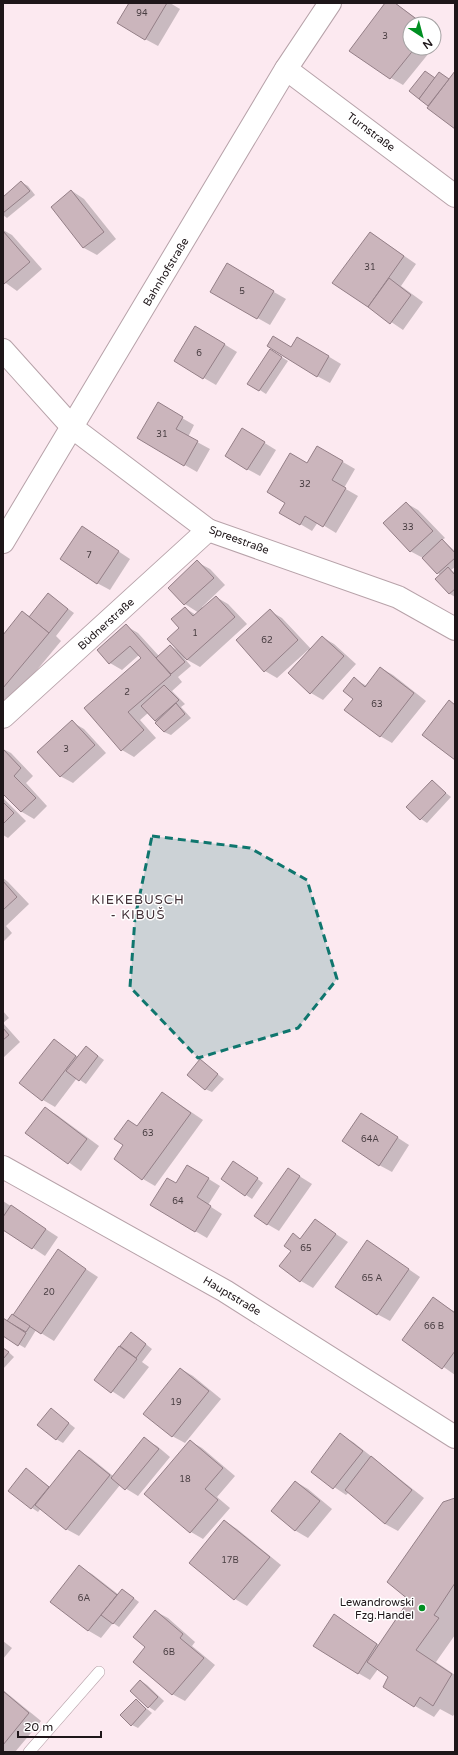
<svg xmlns="http://www.w3.org/2000/svg" width="458" height="1755" viewBox="0 0 458 1755" font-family="'Varela Round',sans-serif">
	<style>
		.shadow { fill: #0003 }
		.building { fill: #cbb5bc; stroke: #947f87 }
		.lines { fill: none; stroke-linecap: round; stroke-linejoin: round }
		.service-casing { stroke: #b7a2a9; stroke-width: 12 }
		.minor-casing { stroke: #b7a2a9; stroke-width: 24 }
		.tertiary-casing { stroke: #b7a2a9; stroke-width: 24 }
		.secondary-casing { stroke: #b7a2a9; stroke-width: 24 }
		.service { stroke: #fff; stroke-width: 11 }
		.minor { stroke: #fff; stroke-width: 22 }
		.tertiary { stroke: #fff; stroke-width: 22 }
		.secondary { stroke: #fff; stroke-width: 22 }
		.marked { fill: #0f766e; fill-opacity: 0.2; stroke: #0f766e; stroke-width: 3; stroke-dasharray: 8 5; stroke-linejoin: round }
		.poi-dot { fill: #008f22; stroke: #fff; stroke-width: 1.5 }
		.labels { text-anchor: middle; dominant-baseline: central; stroke-width: 3; stroke-linejoin: round; paint-order: stroke }
		.number-label { font-size: 9px; fill: #493e42 }
		.street-label { font-size: 11px; fill: #1e1619; stroke: #fff }
		.poi-label { font-size: 11px; fill: #1e1619; stroke: #fff; text-anchor: end }
		.quarter-label { font-size: 13px; letter-spacing: 1px; fill: #423037; stroke: #fff }
	</style>
	<rect width="100%" height="100%" fill="#fce9f0"/>
	<g class="shadow">
		<polygon points="130,3 170,3 180,9 158,46 145,39"/>
		<polygon points="387,3 395,3 424,24 410,24 410,48 433,48 403,85 391,78"/>
		<polygon points="434,31 441,37 434,46"/>
		<polygon points="21,182 28,186 35,195 7,218 3,215 3,198"/>
		<polygon points="72,191 84,199 116,239 97,255 84,248 52,207"/>
		<polygon points="3,230 12,235 42,269 17,291 3,281"/>
		<polygon points="371,233 416,264 401,286 423,302 403,330 334,283"/>
		<polygon points="227,265 286,299 270,325 212,292"/>
		<polygon points="196,327 237,352 216,385 175,361"/>
		<polygon points="298,338 341,364 330,383 317,376 292,348"/>
		<polygon points="270,350 288,361 266,394 249,383"/>
		<polygon points="158,404 194,425 188,437 210,449 197,472 138,438"/>
		<polygon points="255,437 276,450 260,476 247,469"/>
		<polygon points="317,447 355,469 344,488 358,496 336,533 318,522 312,531 280,512"/>
		<polygon points="406,503 418,510 445,538 442,540 455,551 455,567 451,570 455,573 455,597 450,594 436,579 440,575 423,558 410,551"/>
		<polygon points="94,535 130,559 110,590 97,583"/>
		<polygon points="197,562 210,569 225,585 202,607 203,609 216,597 228,604 247,624 200,667 184,658 191,666 178,677 182,682 172,691 185,704 181,707 191,718 171,735 164,732 148,713 140,720 156,738 134,757 122,750 85,708 142,658 139,655 122,670 110,663 126,626 138,633 159,656 170,646 179,651 180,628 185,608 196,615 199,613 185,604 169,588"/>
		<polygon points="49,595 74,613 56,636 61,641 3,711 3,637 23,612 31,617"/>
		<polygon points="270,611 282,618 311,649 322,637 334,644 356,664 323,700 311,693 308,650 277,678 265,671"/>
		<polygon points="381,668 393,675 426,701 392,743 380,736 354,699 354,679 367,686"/>
		<polygon points="72,722 84,729 106,753 73,783 60,776"/>
		<polygon points="3,749 11,753 33,776 26,783 47,806 34,819 22,812 3,792"/>
		<polygon points="432,782 451,797 427,823 421,819 408,807"/>
		<polygon points="3,798 26,821 8,838 3,835"/>
		<polygon points="3,878 8,882 29,904 6,926 12,933 3,942"/>
		<polygon points="3,1011 9,1018 3,1023 20,1042 3,1058"/>
		<polygon points="54,1040 78,1057 86,1047 104,1060 86,1084 77,1078 55,1107 43,1100"/>
		<polygon points="200,1061 224,1079 212,1092 205,1089"/>
		<polygon points="163,1093 203,1120 155,1186 143,1179 138,1127"/>
		<polygon points="45,1108 57,1115 99,1146 81,1171 27,1133"/>
		<polygon points="361,1114 409,1145 392,1172 379,1165"/>
		<polygon points="188,1166 220,1186 208,1205 222,1214 207,1238 195,1231 176,1185"/>
		<polygon points="240,1166 263,1183 252,1199 222,1179"/>
		<polygon points="288,1169 312,1184 279,1231 267,1224"/>
		<polygon points="3,1201 58,1237 45,1256 3,1228"/>
		<polygon points="316,1221 348,1242 313,1288 301,1281 292,1251 293,1235 301,1239"/>
		<polygon points="368,1241 420,1277 390,1321 377,1314"/>
		<polygon points="58,1251 98,1277 54,1341 36,1330 25,1348 3,1335 3,1319 8,1322 13,1316"/>
		<polygon points="434,1299 455,1312 455,1375 404,1339"/>
		<polygon points="137,1337 152,1349 142,1362 149,1367 124,1399 95,1380 120,1347 125,1350"/>
		<polygon points="3,1347 14,1357 3,1369"/>
		<polygon points="181,1369 193,1376 221,1399 185,1443 172,1436"/>
		<polygon points="51,1409 75,1428 63,1443 56,1439"/>
		<polygon points="340,1435 353,1442 424,1498 398,1531 385,1524 349,1492 346,1495 312,1472"/>
		<polygon points="144,1439 157,1446 170,1457 138,1496 120,1485 79,1536 66,1529 41,1508 38,1512 32,1508 10,1490 26,1469 50,1487 79,1451 91,1458 113,1476"/>
		<polygon points="190,1441 202,1448 235,1476 217,1497 230,1508 203,1539 191,1532 146,1494"/>
		<polygon points="296,1482 308,1489 332,1509 308,1538 296,1531 272,1511"/>
		<polygon points="455,1499 455,1635 436,1662 455,1675 455,1713 453,1716 440,1709 434,1717 415,1706 389,1677 378,1669 370,1680 358,1673 335,1615 379,1645 411,1600"/>
		<polygon points="225,1521 237,1529 281,1565 247,1606 235,1599"/>
		<polygon points="79,1567 92,1574 119,1595 123,1590 139,1602 119,1627 113,1623 101,1638 89,1631 52,1602"/>
		<polygon points="155,1611 168,1618 195,1642 192,1646 215,1665 185,1701 172,1694 146,1647"/>
		<polygon points="3,1641 12,1648 3,1659"/>
		<polygon points="141,1681 147,1685 164,1701 155,1711 149,1707"/>
		<polygon points="3,1690 41,1721 15,1752 3,1752"/>
		<polygon points="136,1700 152,1713 138,1728 132,1725"/>
	</g>
	<g class="building">
		<polygon points="129,3 167,3 145,40 117,23"/>
		<polygon points="385,3 395,3 423,24 410,24 410,48 415,48 390,79 349,51"/>
		<polygon points="425,71 435,78 419,99 409,91"/>
		<polygon points="455,71 455,129 427,108"/>
		<polygon points="439,72 449,79 428,106 419,99"/>
		<polygon points="21,181 30,191 3,213 3,197"/>
		<polygon points="71,190 104,232 83,248 51,207"/>
		<polygon points="3,231 30,262 4,284 3,283"/>
		<polygon points="370,232 404,256 368,307 332,283"/>
		<polygon points="227,263 274,291 257,319 210,292"/>
		<polygon points="389,278 411,295 390,324 368,307"/>
		<polygon points="195,326 225,344 203,379 174,361"/>
		<polygon points="273,336 291,347 297,337 329,356 317,377 267,346"/>
		<polygon points="270,349 282,357 259,391 247,384"/>
		<polygon points="158,402 183,417 176,429 198,441 184,466 137,438"/>
		<polygon points="242,428 265,442 247,470 225,456"/>
		<polygon points="317,446 343,461 332,480 346,488 323,527 305,516 300,525 279,513 285,503 267,492 290,453 307,463"/>
		<polygon points="406,502 433,531 410,552 383,523"/>
		<polygon points="82,526 119,551 97,584 60,559"/>
		<polygon points="442,539 455,553 455,558 437,574 422,558"/>
		<polygon points="197,560 214,578 184,605 168,588"/>
		<polygon points="448,567 455,575 455,589 449,594 435,579"/>
		<polygon points="48,593 68,609 49,633 29,617"/>
		<polygon points="216,596 235,617 187,660 167,639 179,628 171,619 185,607 193,616"/>
		<polygon points="270,609 298,640 264,672 236,640"/>
		<polygon points="22,611 49,633 3,688 3,635"/>
		<polygon points="126,624 171,675 128,712 144,730 121,751 84,708 141,658 130,646 109,664 97,650"/>
		<polygon points="322,636 344,656 310,694 288,673"/>
		<polygon points="170,645 185,662 171,674 156,658"/>
		<polygon points="380,667 414,693 380,737 344,710 353,699 343,691 354,677 365,687"/>
		<polygon points="164,685 179,700 155,721 141,706"/>
		<polygon points="449,700 455,705 455,760 422,735"/>
		<polygon points="176,703 185,714 164,732 155,723"/>
		<polygon points="72,720 95,745 60,777 37,752"/>
		<polygon points="3,749 21,768 14,776 36,798 21,812 3,794"/>
		<polygon points="432,780 446,793 420,820 406,807"/>
		<polygon points="3,802 14,813 3,824"/>
		<polygon points="3,881 17,897 3,910"/>
		<polygon points="3,1028 9,1035 3,1040"/>
		<polygon points="54,1039 76,1056 42,1101 19,1083"/>
		<polygon points="86,1046 98,1056 79,1081 66,1071"/>
		<polygon points="200,1059 218,1074 205,1090 187,1075"/>
		<polygon points="162,1092 191,1113 142,1180 114,1159 123,1145 114,1139 128,1120 137,1126"/>
		<polygon points="45,1107 87,1139 68,1164 25,1133"/>
		<polygon points="361,1113 398,1137 379,1166 342,1141"/>
		<polygon points="233,1161 258,1178 245,1196 221,1179"/>
		<polygon points="187,1165 209,1178 197,1197 211,1206 195,1232 150,1205 167,1178 176,1183"/>
		<polygon points="288,1168 300,1176 267,1225 254,1216"/>
		<polygon points="11,1205 46,1229 32,1249 3,1230 3,1217"/>
		<polygon points="315,1219 336,1234 300,1282 279,1266 291,1251 284,1246 293,1233 300,1239"/>
		<polygon points="367,1240 409,1269 377,1315 335,1287"/>
		<polygon points="58,1249 86,1269 41,1334 13,1315"/>
		<polygon points="433,1297 455,1313 455,1351 442,1369 402,1340"/>
		<polygon points="12,1314 30,1326 26,1332 7,1321"/>
		<polygon points="3,1318 26,1333 18,1346 3,1336"/>
		<polygon points="131,1332 146,1344 136,1358 120,1346"/>
		<polygon points="119,1346 137,1359 111,1393 94,1380"/>
		<polygon points="3,1348 9,1352 3,1359"/>
		<polygon points="180,1368 209,1391 172,1437 143,1414"/>
		<polygon points="51,1408 69,1423 56,1440 37,1425"/>
		<polygon points="340,1433 363,1451 333,1489 311,1472"/>
		<polygon points="144,1437 159,1449 125,1490 111,1478"/>
		<polygon points="190,1440 223,1468 205,1489 218,1500 190,1533 144,1494"/>
		<polygon points="79,1450 110,1475 66,1530 35,1505"/>
		<polygon points="371,1456 412,1490 385,1524 345,1490"/>
		<polygon points="26,1468 49,1487 31,1509 8,1491"/>
		<polygon points="295,1481 320,1501 295,1531 271,1511"/>
		<polygon points="455,1498 455,1583 434,1615 439,1618 416,1650 452,1674 433,1706 420,1697 414,1707 383,1687 388,1677 367,1662 409,1600 387,1582 443,1502"/>
		<polygon points="224,1520 270,1557 234,1600 189,1563"/>
		<polygon points="79,1565 117,1595 88,1631 50,1602"/>
		<polygon points="122,1589 134,1598 113,1624 101,1615"/>
		<polygon points="155,1610 183,1634 180,1638 204,1658 172,1695 133,1662 145,1647 133,1637"/>
		<polygon points="334,1614 377,1644 358,1674 313,1646"/>
		<polygon points="140,1680 158,1697 148,1708 130,1691"/>
		<polygon points="3,1691 29,1713 3,1745"/>
		<polygon points="136,1699 146,1709 131,1726 120,1715"/>
	</g>
	<g class="lines">
		<defs>
			<polyline id="service" points="29,1752 99,1672"/>
			<g id="minor">
				<polyline points="286,69 455,196"/>
				<polyline points="3,350 73,428 208,530 398,597 455,629"/>
				<polyline points="3,717 208,530"/>
			</g>
			<polyline id="tertiary" points="3,1167 225,1291 455,1437"/>
			<polyline id="secondary" points="3,542 286,69 330,3"/>
		</defs>
		<use href="#service" class="service-casing"/>
		<use href="#minor" class="minor-casing"/>
		<use href="#tertiary" class="tertiary-casing"/>
		<use href="#secondary" class="secondary-casing"/>
		<use href="#service" class="service"/>
		<use href="#minor" class="minor"/>
		<use href="#tertiary" class="tertiary"/>
		<use href="#secondary" class="secondary"/>
	</g>
	<path class="marked" d="M152 836 250 848 307 880 337 979 298 1028 198 1058 130 987 135 918Z"/>
	<circle class="poi-dot" cx="422" cy="1608" r="4"/>
	<g class="labels">
		<g class="number-label">
			<text x="142" y="13">94</text>
			<text x="385" y="36">3</text>
			<text x="370" y="267">31</text>
			<text x="242" y="291">5</text>
			<text x="199" y="353">6</text>
			<text x="162" y="434">31</text>
			<text x="305" y="484">32</text>
			<text x="408" y="527">33</text>
			<text x="89" y="555">7</text>
			<text x="195" y="633">1</text>
			<text x="267" y="640">62</text>
			<text x="127" y="692">2</text>
			<text x="377" y="704">63</text>
			<text x="66" y="749">3</text>
			<text x="148" y="1133">63</text>
			<text x="370" y="1139">64A</text>
			<text x="178" y="1201">64</text>
			<text x="306" y="1248">65</text>
			<text x="372" y="1278">65 A</text>
			<text x="49" y="1292">20</text>
			<text x="434" y="1326">66 B</text>
			<text x="176" y="1402">19</text>
			<text x="185" y="1479">18</text>
			<text x="230" y="1560">17B</text>
			<text x="84" y="1598">6A</text>
			<text x="169" y="1652">6B</text>
		</g>
		<g class="street-label">
			<text transform="translate(371 132) rotate(37)">Turnstraße</text>
			<text transform="translate(166 272) rotate(-59)">Bahnhofstraße</text>
			<text transform="translate(239 540) rotate(20)">Spreestraße</text>
			<text transform="translate(106 624) rotate(-42)">Büdnerstraße</text>
			<text transform="translate(232 1296) rotate(31)">Hauptstraße</text>
		</g>
		<g class="poi-label">
			<text x="414" y="1602">Lewandrowski<tspan x="414" dy="13">Fzg.Handel</tspan></text>
		</g>
		<g class="quarter-label">
			<text x="138" y="900">KIEKEBUSCH<tspan x="138" dy="15">- KIBUŠ</tspan></text>
		</g>
	</g>
	<rect width="458" height="1755" fill="none" stroke="#1e1619" stroke-width="8"/>
	<g transform="translate(422 36) rotate(144)"><circle r="19" fill="#ffffff" stroke="#a5a2a3"/>
	<path d="M0-3L7 15L0 10L-7 15Z" fill="#008f22"/>
	<text y="-6" font-size="11" font-weight="bold" text-anchor="middle" fill="#1e1619">N</text>
	</g>
	<path d="M18 1731v6h83v-6" fill="none" stroke="#1e1619" stroke-width="2"/>
	<text x="24" y="1731" font-size="12" fill="#1e1619" stroke="#ffffff" stroke-width="3" paint-order="stroke">20 m</text>
</svg>
